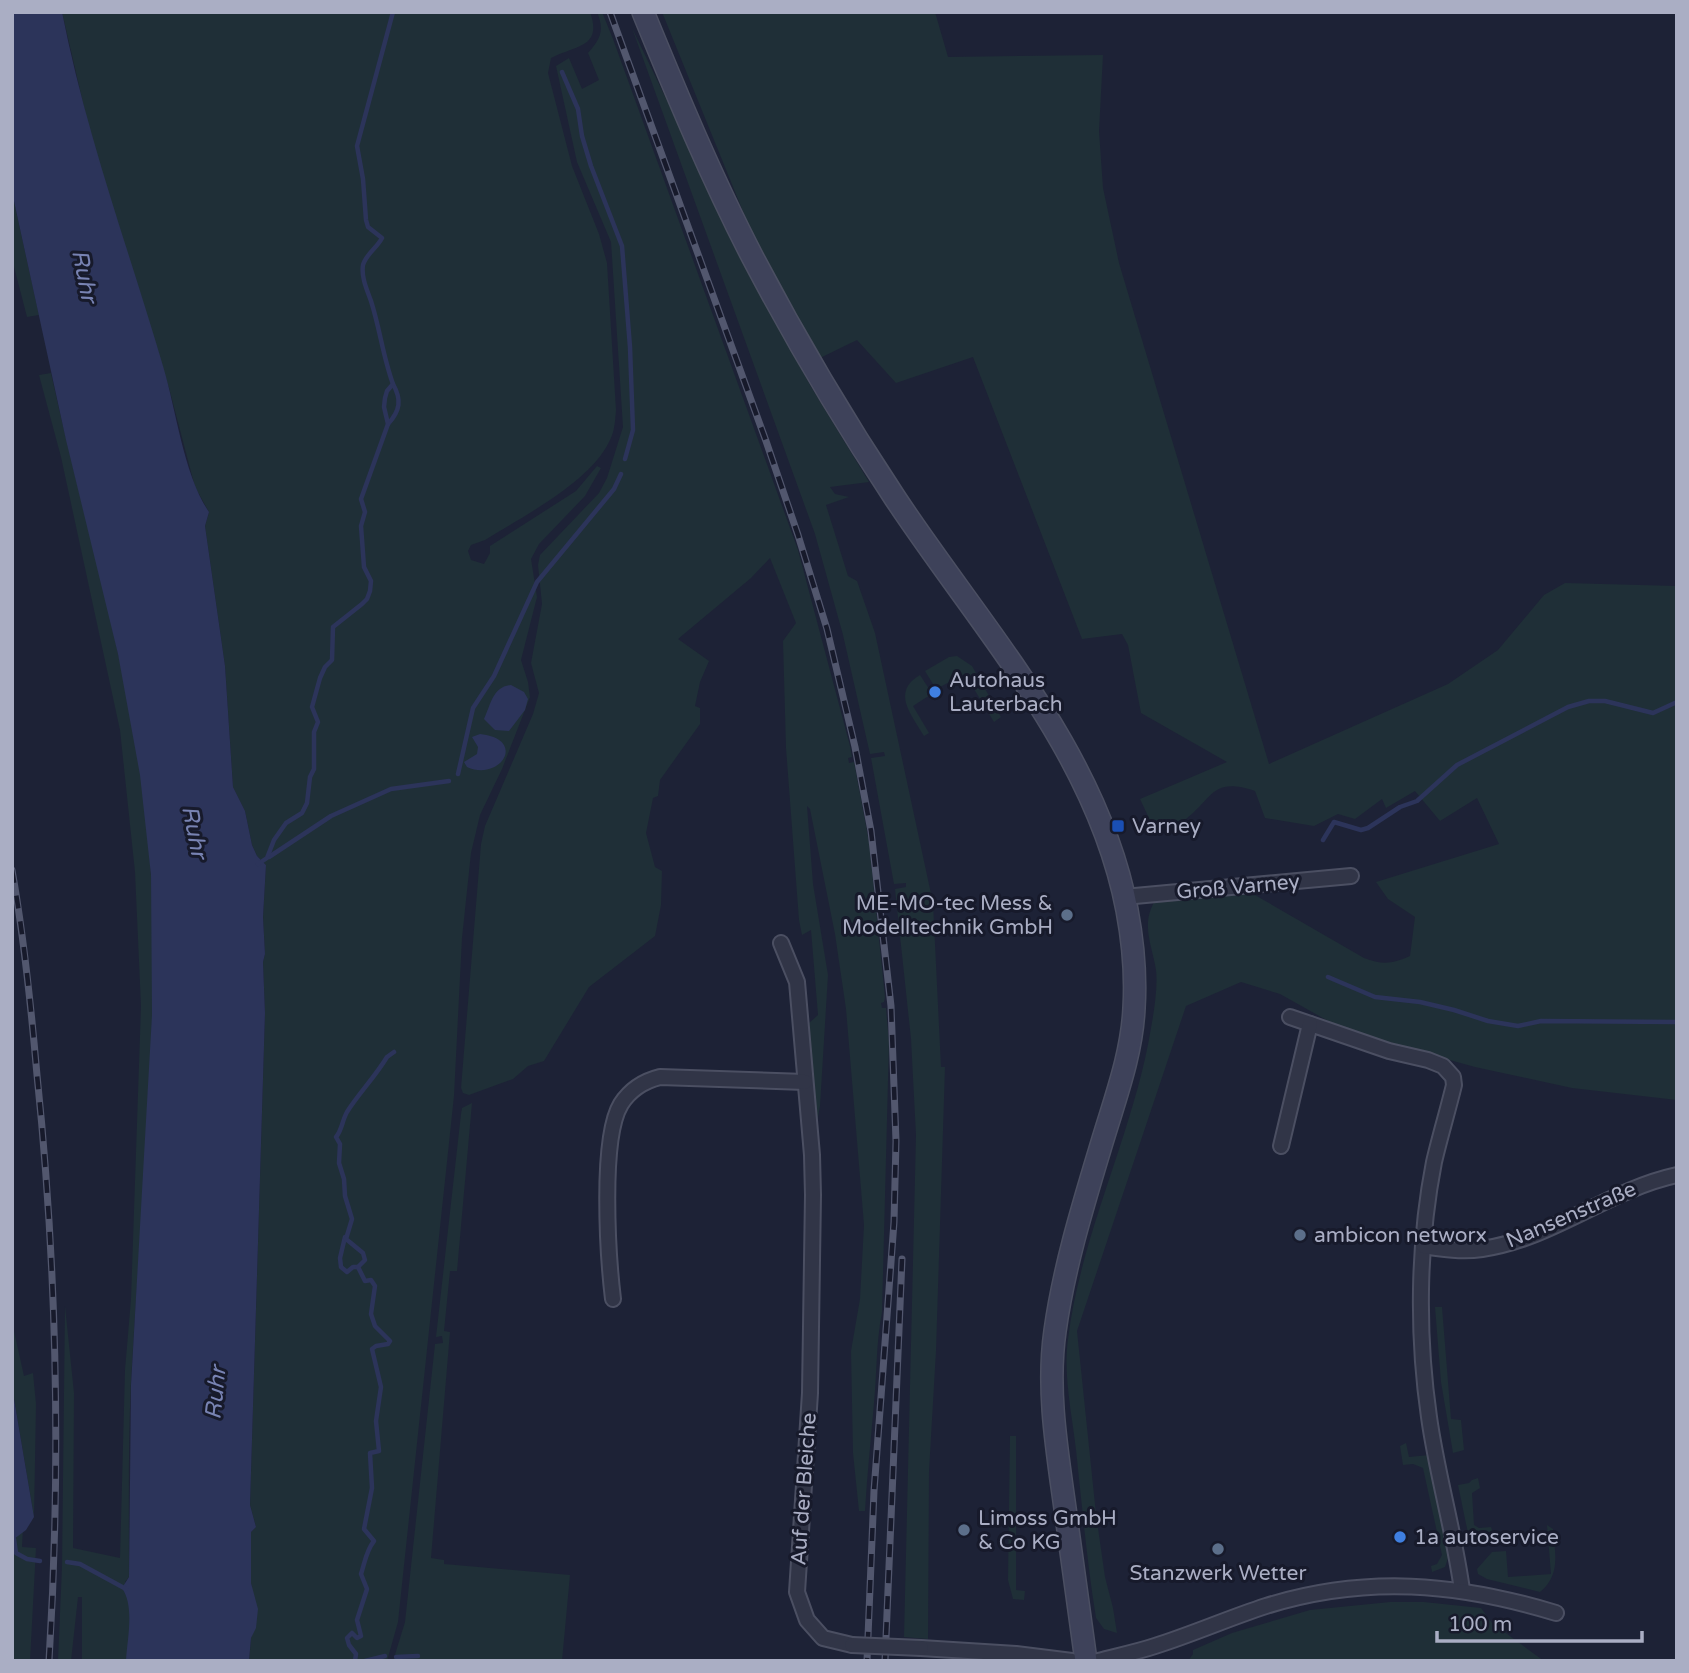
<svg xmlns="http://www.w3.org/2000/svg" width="1689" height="1673" viewBox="0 0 1689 1673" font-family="'Varela Round',sans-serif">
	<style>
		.green { fill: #1f2f37 }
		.water { fill: #2c345a }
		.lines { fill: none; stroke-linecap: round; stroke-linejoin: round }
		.stream { stroke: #2c345a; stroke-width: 4.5 }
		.minor-casing { stroke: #4b4f62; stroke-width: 18 }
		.secondary-casing { stroke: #4b4f62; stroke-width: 24 }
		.minor { stroke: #313547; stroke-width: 14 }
		.secondary { stroke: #3e425a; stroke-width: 21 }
		.rail-casing { stroke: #52576e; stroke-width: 7 }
		.rail { stroke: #171a2b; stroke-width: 4.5; stroke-dasharray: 13; stroke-linecap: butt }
		.minor-bridge-casing { stroke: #4b4f62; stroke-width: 18; stroke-linecap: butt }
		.minor-bridge { stroke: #313547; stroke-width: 14 }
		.shop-dot { fill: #3f7fe0; stroke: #171a2b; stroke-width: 2.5 }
		.transit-dot { fill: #1a4fb4; stroke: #171a2b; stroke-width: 2.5 }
		.service-dot { fill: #5c6f8a; stroke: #171a2b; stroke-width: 2.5 }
		.labels { text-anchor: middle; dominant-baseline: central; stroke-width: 6; stroke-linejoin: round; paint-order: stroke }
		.poi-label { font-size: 21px; fill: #aaaec4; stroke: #171a2b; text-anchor: start }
		.street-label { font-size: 21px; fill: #aaaec4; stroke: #171a2b }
		.water-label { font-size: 23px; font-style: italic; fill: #7883b3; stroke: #171a2b }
	</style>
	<rect width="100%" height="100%" fill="#1d2236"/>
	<g class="green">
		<path d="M62 12H590C603 48 575 45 551 58L548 73 572 166 599 234 607 263 616 410C615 421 615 431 609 442 590 482 522 517 485 540L471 545 468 551 471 560 484 564 490 553V546L576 491 597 466 601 468 585 496 539 544 531 559 537 597 521 660 528 682 530 697 502 769 480 815 471 853 462 938 454 1096 398 1622 387 1661H249L251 1638 257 1617 251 1583V1532L256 1527 250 1505 265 1013 263 962 265 954 263 917 266 865 257 856 252 845 245 811 233 787 225 666 205 526 209 512 195 487 169 388 93 146Z"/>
		<path d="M597 12H602L613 39 798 550 850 746 852 757 848 758 849 763 854 762 869 842 885 997 884 1002 881 1003 882 1008H886L889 1042 882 1312C876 1343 877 1372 874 1403 871 1439 867 1475 865 1511H859L853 1453 851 1351 860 1299 864 1225 846 1009 835 934 810 809 807 806 813 884 828 975 820 1106 816 1128 809 1023 818 1015 811 930 802 935 799 920 786 748 783 641 796 623 770 558 751 578 678 639 709 661 700 682 695 706 700 708V724L660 780 658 796 653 798 646 833 655 867 662 871 661 905 655 936 589 987 544 1061 528 1066 513 1079 469 1095 463 1093 461 1088 481 844 485 826 533 714 539 693 531 663 542 604 538 565 540 555 599 493 607 478 623 427 611 242 577 162 556 66 569 58 582 89 599 80 588 53C600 39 605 31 597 12Z"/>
		<path d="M662 12H935L948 57 1103 55 1099 131 1103 188 1119 263 1269 764 1448 684 1498 650 1544 595 1565 583 1677 586V1100L1572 1088 1475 1067 1374 1039 1330 1022 1280 994 1241 982 1186 1006 1077 1331 1096 1514 1105 1577 1113 1608 1117 1633 1104 1629 1096 1618C1087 1562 1082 1506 1076 1450 1072 1414 1063 1375 1068 1339 1081 1233 1134 1132 1151 1028 1154 1011 1158 987 1156 970 1152 944 1140 924 1156 899L1248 891 1364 958C1382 965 1392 964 1410 956L1415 917 1388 899 1376 882 1499 844 1477 798 1440 821 1415 791 1386 808 1382 799 1355 819 1338 814 1314 826 1265 818 1255 791C1212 777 1214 797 1186 819 1177 825 1165 828 1155 831L1140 799 1227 762 1141 713 1128 645 1122 634 1082 639 973 357 896 383 857 340 820 358 755 241Z"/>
		<polygon points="632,28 750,273 810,385 869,482 830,487 835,494 849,497 826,505 848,576 857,581 875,633 933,903 941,1067 945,1067 936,1351 929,1471 928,1639 904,1637 916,1135 911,1039 895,889 906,887 906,883 894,884 871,758 885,756 884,752 870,754 843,635 815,534"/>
		<polygon points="12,192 39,315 27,317 12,259"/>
		<path d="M51 373C87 538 142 706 151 875 159 1044 140 1213 131 1382 128 1446 129 1512 129 1577L125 1582 142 1661H82V1597H78L71 1661H58L62 1566 65 1306 74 1393 73 1548 120 1558 125 1370 131 1299 141 1006 135 872 120 730 61 457 39 375Z"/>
		<polygon points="957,656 972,666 1001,717 994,722 965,674 936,689 925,671 949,657"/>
		<path d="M920 675 931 692 930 695 913 706 929 733 924 736C911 714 891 692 920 675Z"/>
		<polygon points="472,1103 457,1271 450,1271 444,1331 450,1332 431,1558 444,1560 444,1564 570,1575 562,1661 393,1661 405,1622 435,1344 443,1343 442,1336 436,1337 461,1114 462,1108"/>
		<polygon points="1435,1307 1442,1307 1451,1419 1461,1420 1464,1450 1453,1453 1441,1382"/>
		<polygon points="12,1322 24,1376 33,1373 36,1404 34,1517 12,1387"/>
		<polygon points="12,1416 25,1488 22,1547 36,1548 30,1661 12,1661"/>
		<polygon points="1010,1436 1016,1436 1016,1590 1025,1591 1024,1600 1013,1599 1008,1580"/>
		<polygon points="1406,1443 1409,1457 1429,1455 1449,1555 1445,1567 1432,1572 1431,1566 1437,1564 1442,1555 1423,1468 1413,1464 1403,1465 1400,1446"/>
		<polygon points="1478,1478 1480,1488 1472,1493 1474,1525 1479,1528 1491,1527 1494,1536 1470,1543 1458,1485 1469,1483 1472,1480"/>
		<path d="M1547 1525 1553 1529C1555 1553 1561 1575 1540 1592L1487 1579 1478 1574 1477 1569 1492 1552 1506 1551 1508 1577 1551 1574Z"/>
		<polygon points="1390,1602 1424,1602 1481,1608 1492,1623 1544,1661 1188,1661 1193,1654 1193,1650 1232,1633 1310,1610"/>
	</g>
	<g class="water">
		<path d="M12 12H62C86 134 128 247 163 366 176 409 184 476 209 512L205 526 225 666 233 787 245 811 252 845 257 856 266 865 263 917 265 954 263 962 265 1013 250 1505 256 1527 251 1532V1583L258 1609 256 1628 251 1638 249 1661H126C127 1639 135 1607 122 1588L129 1577 131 1385 152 1015 151 875 140 775 118 654 66 440 12 192Z"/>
		<path d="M511 685 524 692 528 699 525 710 509 731 495 730 484 719C491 705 492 687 511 685Z"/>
		<path d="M480 734C528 739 500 782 467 767L464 762 477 754 478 747 472 737Z"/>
		<polygon points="12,1387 34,1517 26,1530 14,1539"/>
	</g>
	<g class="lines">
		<g class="stream">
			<polyline points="562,72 578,109 582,136 591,166 622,246 630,347 633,430 625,459"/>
			<path d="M388 424C400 411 402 400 393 384"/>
			<polyline points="458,774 473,708 494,676 537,582 614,489 621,474"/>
			<polyline points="1323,840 1334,822 1361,830 1368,828 1400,807 1417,801 1457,765 1568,707 1589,701 1605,701 1653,713 1677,702"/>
			<polyline points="269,857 331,816 391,789 449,781"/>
			<path d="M258 864 267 858 274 840 286 823 302 813 307 803 310 777 314 769V732L318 722 312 707 320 678 325 667 332 660 333 627 362 604 367 599 370 591 371 581 364 567 361 526 365 512 361 499 388 424 384 407 385 398 387 391 393 384C383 357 380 329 371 301 367 290 361 277 363 265 366 254 377 248 382 238L368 227 366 220 363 179 357 146 393 12"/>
			<polyline points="1328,977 1375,997 1420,1002 1454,1010 1488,1021 1518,1026 1541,1021 1677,1022"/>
			<polyline points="345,1237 340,1258 341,1267 347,1272 353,1267 358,1267"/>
			<polyline points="14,1539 16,1553 27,1559 40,1561"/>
			<polyline points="67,1562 80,1564 126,1589"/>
			<polyline points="396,1657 418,1656"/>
			<path d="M355 1661 356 1654 349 1645 347 1638 352 1633 357 1638 361 1636 357 1620 367 1589 361 1574C365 1562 366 1551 374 1541L364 1529 372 1488 370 1453 379 1451 376 1421 381 1387 372 1349 376 1346 388 1344 390 1341 375 1326 371 1314 375 1286 371 1280 365 1281 358 1267 365 1260 363 1253 346 1239 352 1219 345 1196 344 1179 339 1163 340 1144 336 1137C342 1130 342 1121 347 1112 359 1093 375 1077 387 1057L394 1052"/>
			<polyline points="365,1661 385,1656"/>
		</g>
		<defs>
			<g id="minor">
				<polyline points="1124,897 1351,876"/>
				<polyline points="781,943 797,982 812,1155 813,1195 810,1393 797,1592 807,1620 823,1638 852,1645"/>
				<path d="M1290 1017 1389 1051 1428 1060 1443 1066 1453 1077 1454 1085C1448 1110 1440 1136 1434 1162 1418 1244 1417 1334 1429 1417 1437 1475 1454 1531 1462 1590"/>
				<polyline points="1281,1146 1310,1024"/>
				<path d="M1424 1246C1443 1249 1462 1252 1482 1249 1552 1239 1608 1190 1677 1175"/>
				<path d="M613 1299C608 1257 600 1138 621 1104 630 1090 644 1081 660 1077L805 1082"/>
				<polyline points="921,1648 1016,1654 1072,1661"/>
				<path d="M1098 1661C1117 1656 1137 1652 1155 1646 1193 1634 1229 1618 1266 1606 1366 1575 1457 1583 1556 1613"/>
			</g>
			<path id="secondary" d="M643 12C677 95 712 179 753 258 796 340 844 421 895 498 981 628 1097 752 1127 910 1133 942 1136 976 1134 1008 1132 1053 1116 1096 1103 1139 1084 1202 1064 1266 1055 1331 1047 1387 1056 1444 1064 1501 1071 1554 1079 1607 1086 1661"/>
		</defs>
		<use href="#minor" class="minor-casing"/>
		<use href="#secondary" class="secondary-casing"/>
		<use href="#minor" class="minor"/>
		<use href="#secondary" class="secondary"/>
		<defs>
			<g id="rail">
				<polyline points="610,12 766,441 798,535 827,629 855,747 871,831 891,1006 896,1141 894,1222 874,1491 867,1661"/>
				<path d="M12 870C24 937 31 1006 37 1075 57 1269 61 1466 49 1661"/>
				<polyline points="885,1661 902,1259"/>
			</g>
		</defs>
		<use href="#rail" class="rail-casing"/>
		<use href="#rail" class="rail"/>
		<defs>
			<polyline id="minor-bridge" points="852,1645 921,1648"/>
		</defs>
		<use href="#minor-bridge" class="minor-bridge-casing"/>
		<use href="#minor-bridge" class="minor-bridge"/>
	</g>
	<g class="shop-dot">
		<circle cx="935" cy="692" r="7"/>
		<circle cx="1400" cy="1537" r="7"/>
	</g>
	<rect class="transit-dot" x="1111" y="819" width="14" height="14" rx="3.5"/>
	<g class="service-dot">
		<circle cx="1067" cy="915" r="7"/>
		<circle cx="1300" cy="1235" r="7"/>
		<circle cx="964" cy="1530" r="7"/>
		<circle cx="1218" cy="1549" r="7"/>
	</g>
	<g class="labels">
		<g class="poi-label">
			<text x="949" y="680">Autohaus<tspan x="949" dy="24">Lauterbach</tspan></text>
			<text x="1132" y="826">Varney</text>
			<text x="1053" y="903" text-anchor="end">ME-MO-tec Mess &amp;<tspan x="1053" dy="24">Modelltechnik GmbH</tspan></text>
			<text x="1314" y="1235">ambicon networx</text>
			<text x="978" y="1518">Limoss GmbH<tspan x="978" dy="24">&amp; Co KG</tspan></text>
			<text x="1414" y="1537">1a autoservice</text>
			<text x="1218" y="1573" text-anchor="middle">Stanzwerk Wetter</text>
		</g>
		<g class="street-label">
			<text transform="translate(1238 887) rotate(-5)">Groß Varney</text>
			<text transform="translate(1571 1215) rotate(-23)">Nansenstraße</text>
			<text transform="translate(804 1489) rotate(-86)">Auf der Bleiche</text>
		</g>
		<g class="water-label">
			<text transform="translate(84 276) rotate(79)">Ruhr</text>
			<text transform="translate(194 832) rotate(79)">Ruhr</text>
			<text transform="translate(216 1393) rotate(-84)">Ruhr</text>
		</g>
	</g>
	<rect width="1689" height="1673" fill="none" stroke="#aaaec4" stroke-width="28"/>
	<path d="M1437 1631v10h205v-10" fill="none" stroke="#aaaec4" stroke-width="3.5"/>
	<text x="1448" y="1631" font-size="21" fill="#aaaec4" stroke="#171a2b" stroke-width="5" paint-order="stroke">100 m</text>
</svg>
